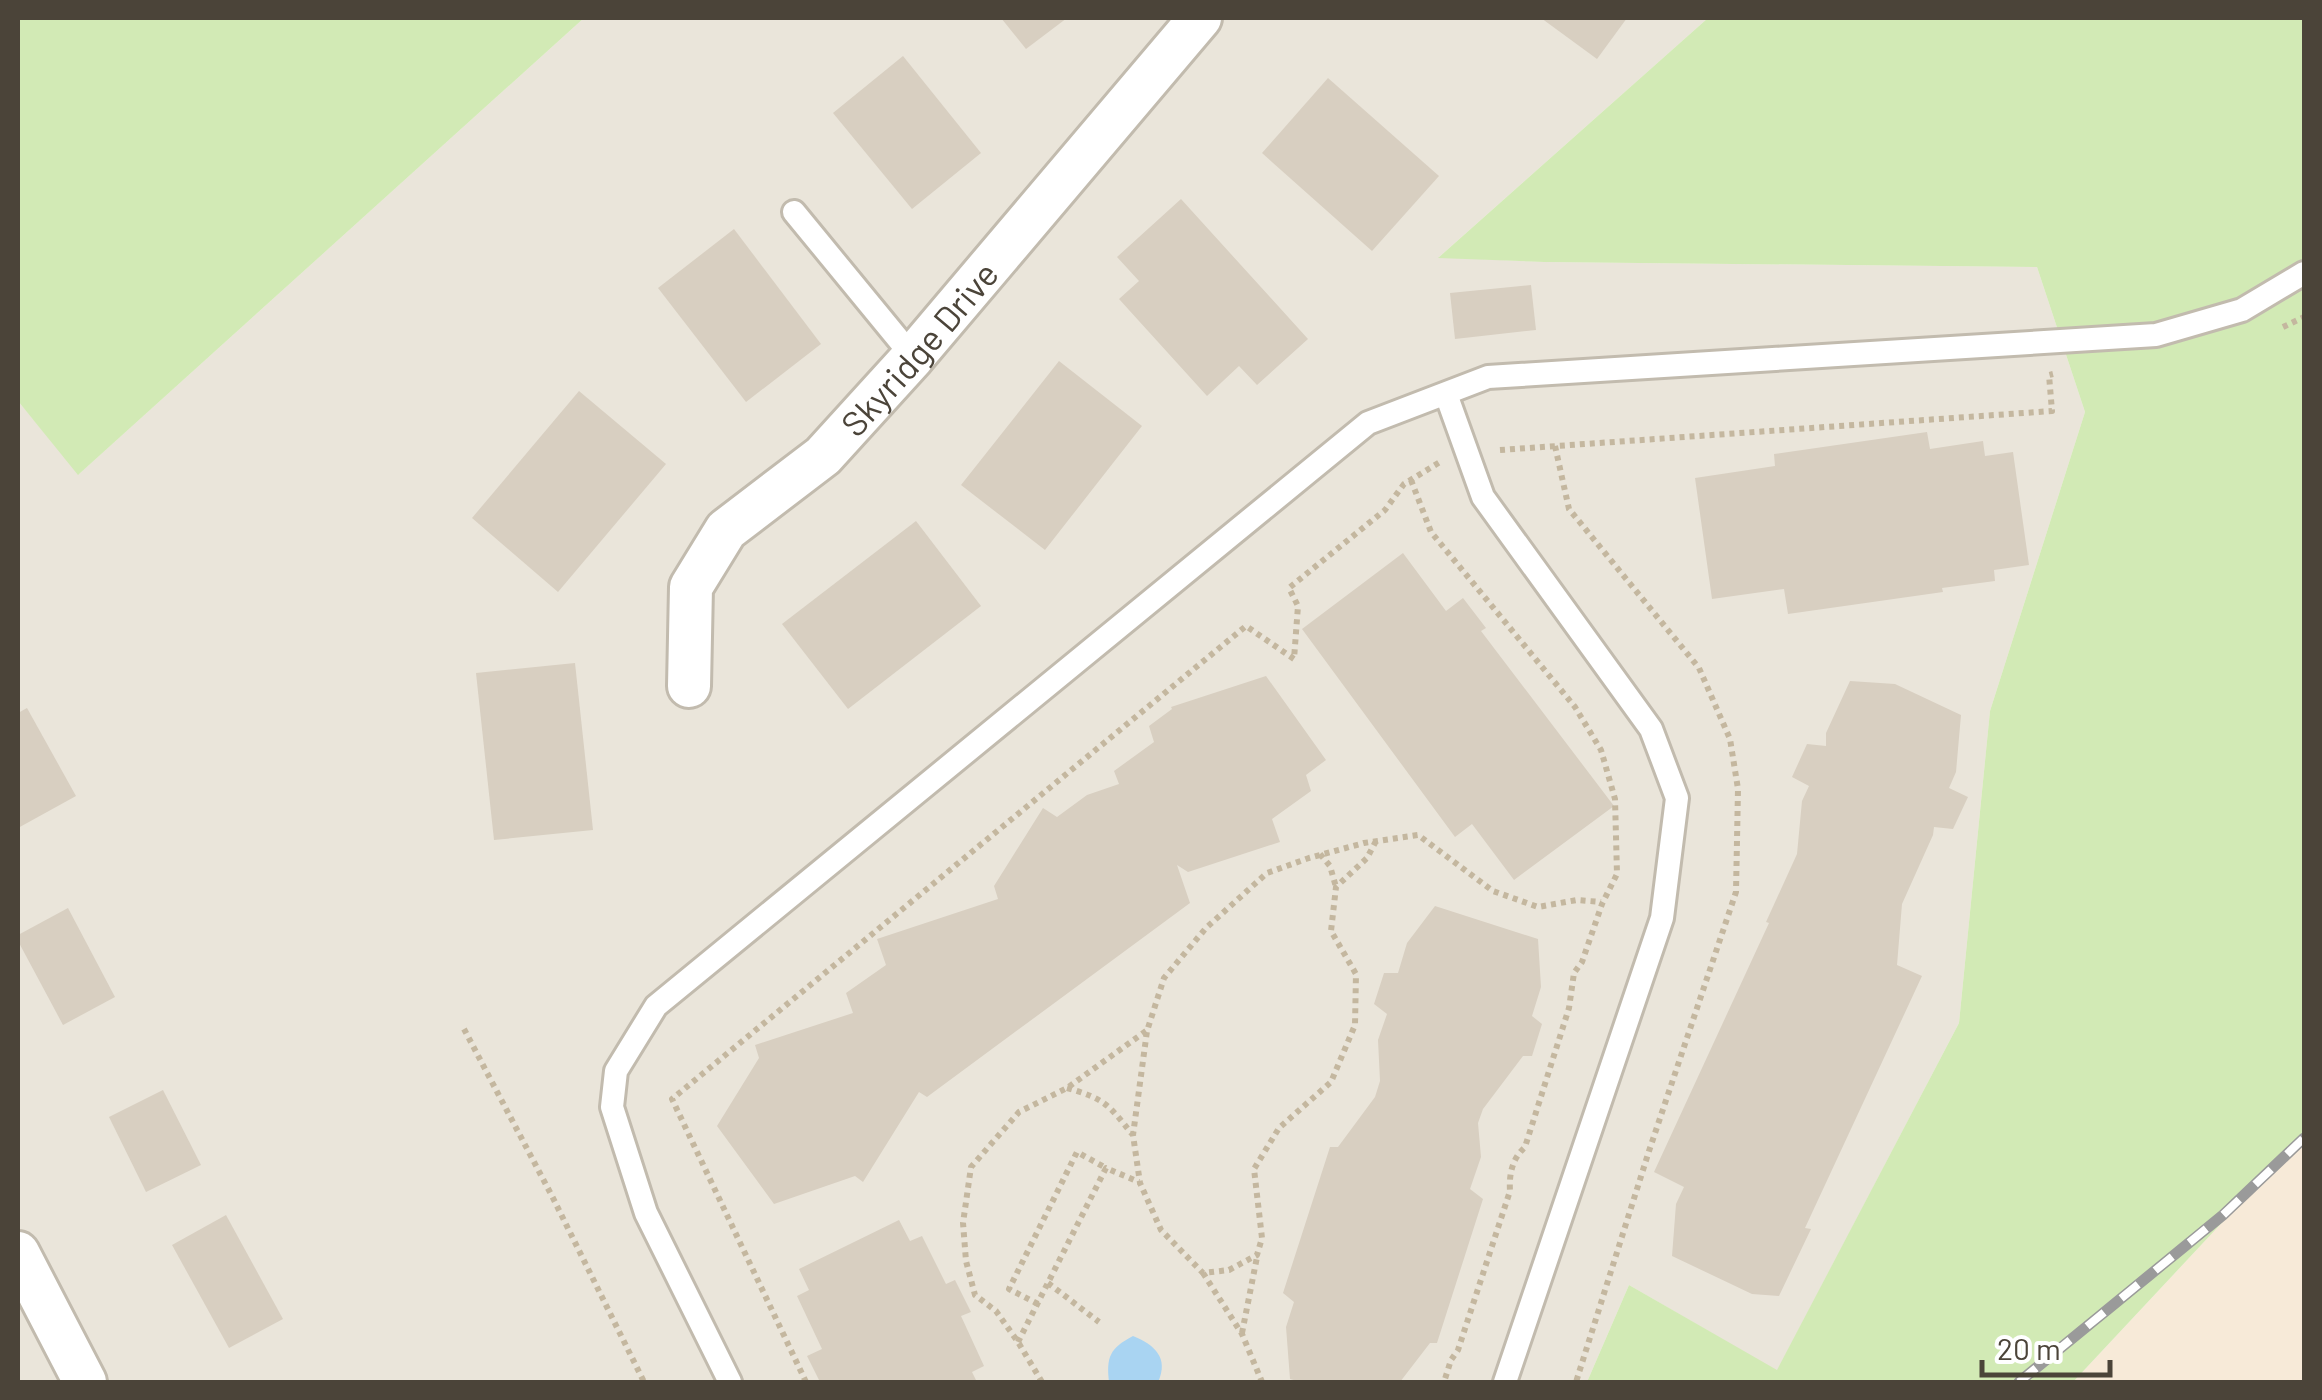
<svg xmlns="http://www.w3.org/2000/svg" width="2322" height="1400" viewBox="0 0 2322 1400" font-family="Barlow,sans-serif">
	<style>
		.residential { fill: #eae5da }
		.commercial { fill: #f7ead8 }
		.green { fill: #d2eab5 }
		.water { fill: #a9d4f2 }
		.building { fill: #d8cfc1 }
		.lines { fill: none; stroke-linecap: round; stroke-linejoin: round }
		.lane-casing { stroke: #c2bbae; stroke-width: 28 }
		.street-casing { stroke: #c2bbae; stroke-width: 48 }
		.path { stroke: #c4b79f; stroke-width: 6; stroke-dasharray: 5 5; stroke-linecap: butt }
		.lane { stroke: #fff; stroke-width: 22 }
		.street { stroke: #fff; stroke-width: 42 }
		.rail-casing { stroke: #9a9a9a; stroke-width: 11 }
		.rail { stroke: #fff; stroke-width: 8; stroke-dasharray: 22; stroke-linecap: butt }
		.labels { text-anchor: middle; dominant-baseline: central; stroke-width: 9; stroke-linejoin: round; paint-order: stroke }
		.street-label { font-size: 35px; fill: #4b4439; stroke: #fff }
	</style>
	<rect width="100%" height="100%" fill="#f6f3ec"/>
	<polygon class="residential" points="584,18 1708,18 1439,257 1544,262 2037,267 2085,412 1990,711 1959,1023 1777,1371 1629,1285 1587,1382 18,1382 18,401 79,474"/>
	<polygon class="commercial" points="2304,1135 2304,1382 2073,1382"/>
	<g class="green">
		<polygon points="18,18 584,18 78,475 18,401"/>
		<polygon points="1708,18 2304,18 2304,1135 2073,1382 1587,1382 1629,1285 1777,1370 1959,1023 1990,711 2085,412 2037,267 1544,262 1438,258"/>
	</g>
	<path class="water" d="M1133 1336C1155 1345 1169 1358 1158 1382H1109C1106 1357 1110 1348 1133 1336Z"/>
	<g class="building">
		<polygon points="1001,18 1067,18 1026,49"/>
		<polygon points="1541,18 1627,18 1597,59"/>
		<polygon points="903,56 981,153 912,209 833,113"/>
		<polygon points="1328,78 1439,176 1372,251 1262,153"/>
		<polygon points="1181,199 1308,339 1257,385 1239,366 1207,396 1119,299 1139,281 1117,257"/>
		<polygon points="734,229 821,344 746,402 658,288"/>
		<polygon points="1531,285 1536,330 1455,339 1450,293"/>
		<polygon points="1059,361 1142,426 1045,550 961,485"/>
		<polygon points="579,391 666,464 558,592 472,518"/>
		<polygon points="1927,432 1930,449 1983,441 1985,456 2013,452 2029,565 1994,570 1995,581 1942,588 1943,592 1788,614 1784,589 1712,599 1695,478 1775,466 1774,454"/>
		<polygon points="916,521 981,606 848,709 782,624"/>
		<polygon points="1403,553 1446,611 1463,598 1486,628 1481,631 1614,806 1514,880 1472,824 1455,837 1302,629"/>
		<polygon points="575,663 593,830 494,840 476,673"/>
		<polygon points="1266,676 1326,760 1306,775 1311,791 1272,819 1280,842 1188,872 1177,865 1190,903 927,1097 919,1092 863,1182 855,1176 774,1204 717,1126 759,1058 755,1045 853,1013 846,993 886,965 877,939 998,899 994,886 1043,808 1057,817 1087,795 1119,784 1114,771 1154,742 1149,726 1172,709 1171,707"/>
		<polygon points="1850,681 1895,684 1961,715 1956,772 1949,788 1968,797 1953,829 1934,827 1933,835 1902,904 1897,965 1922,976 1805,1228 1811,1229 1779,1296 1752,1294 1672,1256 1676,1204 1684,1187 1654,1172 1769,923 1766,922 1797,854 1802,801 1809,786 1792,777 1807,744 1826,746 1826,733"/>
		<polygon points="27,708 76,796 18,828 18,713"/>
		<polygon points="1435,906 1538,939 1541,987 1532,1016 1542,1024 1532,1056 1523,1056 1483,1109 1478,1123 1481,1157 1470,1189 1483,1199 1437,1343 1430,1343 1400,1382 1301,1382 1290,1379 1286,1327 1294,1302 1283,1293 1330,1147 1338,1147 1375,1097 1380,1081 1378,1040 1387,1014 1374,1004 1384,973 1398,973 1407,943"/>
		<polygon points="68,908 115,997 63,1025 18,941 18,935"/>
		<polygon points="163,1090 201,1165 146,1192 109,1117"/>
		<polygon points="226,1215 283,1319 229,1348 172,1245"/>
		<polygon points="899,1220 910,1241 922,1236 946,1284 955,1280 971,1312 961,1316 984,1366 972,1372 977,1382 839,1382 838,1381 820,1382 807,1356 822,1349 797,1296 809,1290 799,1269"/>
	</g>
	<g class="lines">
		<defs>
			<g id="lane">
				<polyline points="794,212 913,357"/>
				<polyline points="1446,394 1483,497 1651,729 1677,798 1662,918 1505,1382"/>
				<polyline points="730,1382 646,1213 612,1107 616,1071 656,1006 1368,423 1488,377 2156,335 2242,310 2304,273"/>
			</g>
			<g id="street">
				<path id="s1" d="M689 686 691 587 726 530 823 456 913 357 1200 18"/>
				<polyline points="18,1253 85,1382"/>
			</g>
		</defs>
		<use href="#lane" class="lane-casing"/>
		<use href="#street" class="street-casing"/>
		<g class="path">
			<polyline points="2283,327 2304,317"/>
			<polyline points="1555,446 1569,509 1699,668 1730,739 1738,789 1736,892 1649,1151 1576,1382"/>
			<polyline points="1500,450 2052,411 2049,375 2053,374"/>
			<path d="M1411 480 1431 532 1575 707 1601 750 1615 799 1617 874 1602 904 1582 962 1574 973 1569 1008 1525 1147C1512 1159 1509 1174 1510 1191L1458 1350 1451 1360 1444 1382"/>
			<polyline points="1376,841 1367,858 1336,887 1331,931 1356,974 1355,1025 1331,1082 1279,1128 1254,1169 1262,1238 1257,1255 1229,1270 1203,1273 1161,1230 1140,1183 1133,1135 1147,1031 1164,978 1206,928 1267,873 1309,858 1364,843 1418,835 1493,891 1538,907 1577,900 1601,902"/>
			<polyline points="1320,854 1330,866 1336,887"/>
			<polyline points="464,1029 553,1198 644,1382"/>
			<path d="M1067 1088C1105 1099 1108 1104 1132 1134"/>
			<polyline points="1203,1273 1242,1334 1262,1382"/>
			<polyline points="1048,1283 1099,1322"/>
			<polyline points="1038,1304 1009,1289 1077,1152 1106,1168"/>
			<polyline points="1242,1333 1257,1257"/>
			<polyline points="1018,1342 1106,1168 1139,1182"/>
			<polyline points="806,1382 672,1099 1246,626 1294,659 1298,606 1289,588 1385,510 1404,484 1440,462"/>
			<polyline points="1042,1382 1018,1342 996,1311 975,1295 966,1261 963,1223 971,1167 1019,1112 1067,1088 1146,1031"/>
		</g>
		<use href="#lane" class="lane"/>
		<use href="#street" class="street"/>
		<defs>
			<polyline id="rail" points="2019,1382 2223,1215 2304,1138"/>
		</defs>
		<use href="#rail" class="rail-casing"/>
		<use href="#rail" class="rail"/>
	</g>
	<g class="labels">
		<g class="street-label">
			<text stroke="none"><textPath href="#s1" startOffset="432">Skyridge Drive</textPath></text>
		</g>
	</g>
	<rect width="2322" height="1400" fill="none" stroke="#4b4439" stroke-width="40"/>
	<path d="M1982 1360v15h128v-15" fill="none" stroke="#4b4439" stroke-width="5"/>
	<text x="1997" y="1360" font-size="30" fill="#4b4439" stroke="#ffffff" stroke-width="8" paint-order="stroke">20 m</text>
</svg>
